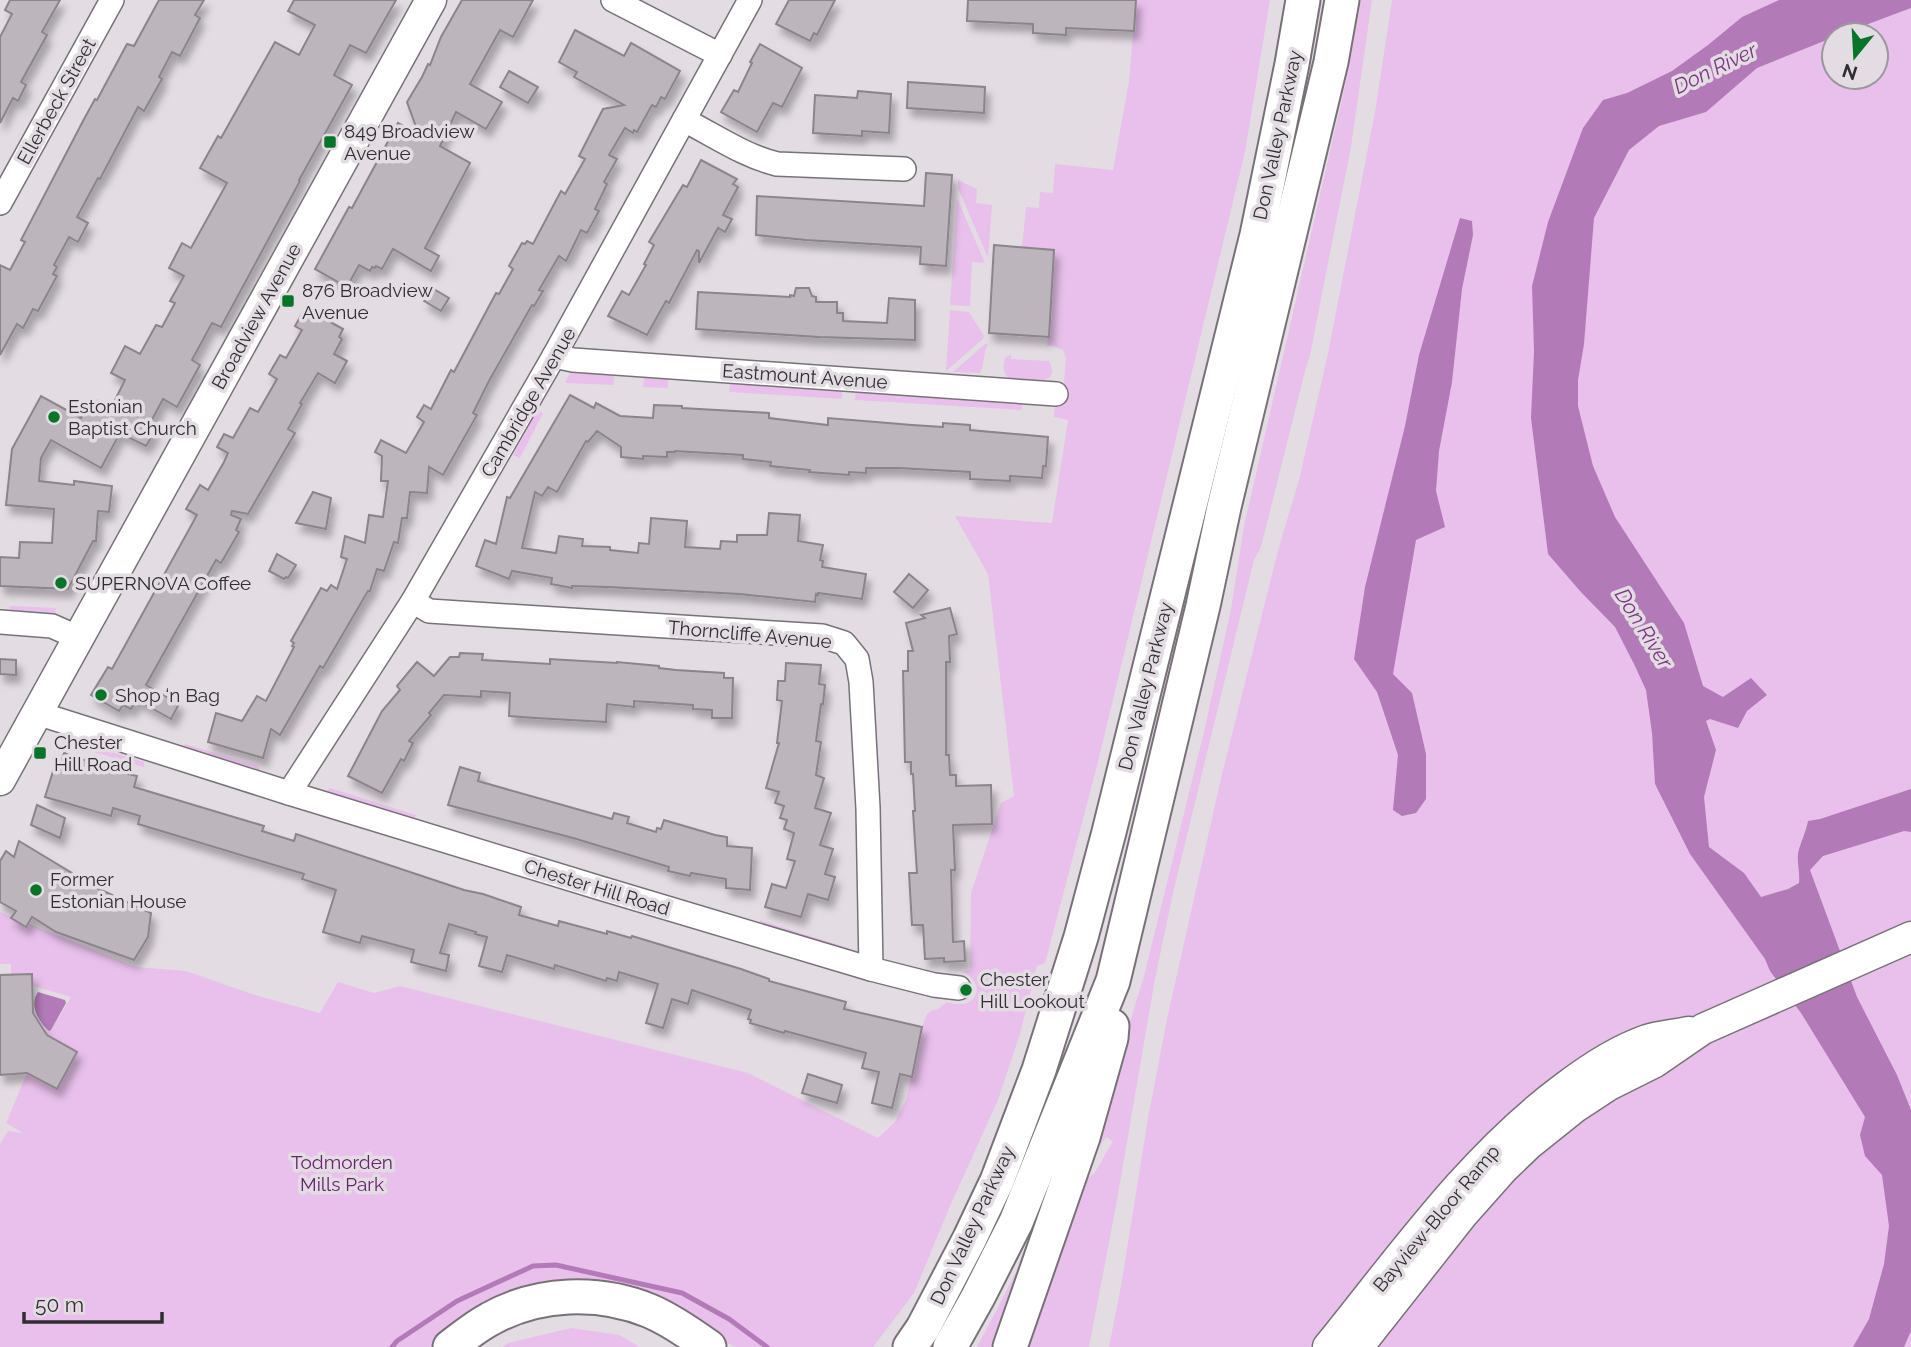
<svg xmlns="http://www.w3.org/2000/svg" width="1911" height="1347" viewBox="0 0 1911 1347" font-family="Raleway,sans-serif">
	<style>
		.green { fill: #e8c0eb; fill-rule: evenodd }
		.water { fill: #b37ab8 }
		.lines { fill: none; stroke-linecap: round; stroke-linejoin: round }
		.stream { stroke: #b37ab8; stroke-width: 5 }
		.building { fill: #bcb6bc; stroke: #8b858b; stroke-width: 2; filter: url(#shadow) }
		.minor-casing { stroke: #787278; stroke-width: 26 }
		.major-casing { stroke: #787278; stroke-width: 33 }
		.highway-casing { stroke: #787278; stroke-width: 37 }
		.minor { stroke: #fff; stroke-width: 23 }
		.major { stroke: #fff; stroke-width: 30 }
		.highway { stroke: #fff; stroke-width: 33 }
		.poi-dot { fill: #067529; stroke: #e3dde3; stroke-width: 2.5 }
		.labels { text-anchor: middle; dominant-baseline: central; stroke-width: 7; stroke-linejoin: round; paint-order: stroke }
		.street-label { font-size: 19px; fill: #302e31; stroke: #e3dde3 }
		.poi-label { font-size: 19px; fill: #302e31; stroke: #e3dde3; text-anchor: start }
		.park-label { font-size: 19px; fill: #67226e; stroke: #e3dde3 }
		.water-label { font-size: 21px; font-style: italic; fill: #7c3683; stroke: #e3dde3 }
	</style>
	<defs>
		<filter id="shadow"><feDropShadow dx="4.5" dy="8" stdDeviation="3.5" flood-color="#0004"/></filter>
	</defs>
	<rect width="100%" height="100%" fill="#e3dde3"/>
	<g class="green">
		<path d="M1136 0H1270L1245 152 1097 766 1045 963 1037 966 1020 1034 998 1100 950 1206 914 1293 873 1347H736L616 1291 436 1347H0V1144L8 1131 23 1133 6 1123 27 1073 57 1089 77 1052 47 1035 45 1029 51 1030 71 997 33 986 32 974H11V964H0V912L136 967 186 971 255 995 320 1013 338 982 374 993 400 986 748 1073 878 1138 895 1122 906 1100 922 1027 927 1014 933 1010 938 1009 947 1002C979 1013 987 981 962 972L970 969 971 893 1001 803 1014 796 988 574 955 516 1052 523 1068 420 1054 417 1055 404H1062L1066 358 1063 350 1053 346H1047L1054 250 1022 247 1026 207 1039 208 1040 192 1053 193 1055 164 1113 170 1129 81Z"/>
		<polygon points="1361,0 1372,0 1351,147 1310,355 1305,371 1261,547 1254,560 1173,893 1155,979 1116,1206 1089,1347 1025,1347 1084,1180 1094,1174 1113,1141 1106,1137 1094,1154 1087,1160 1144,976 1203,736 1231,609 1244,526 1345,86"/>
		<path d="M1392 0H1911V1347H1109L1121 1286 1148 1118 1167 1019 1221 778 1277 554 1300 476 1328 353 1375 112ZM1834 35H1876V77H1834Z"/>
		<polygon points="958,180 977,189 976,203 992,205 988,258 958,188"/>
		<polygon points="957,198 985,263 972,262 970,306 950,305"/>
		<polygon points="950,310 969,312 984,336 983,339 946,371"/>
		<path d="M985 344H988C983 352 985 364 980 373L953 372Z"/>
		<path d="M1011 355V359L1049 361C1063 388 1024 381 1010 380 1003 373 1001 364 1007 356Z"/>
		<polygon points="570,373 615,375 613,385 565,383"/>
		<polygon points="644,378 668,379 668,388 643,387"/>
		<polygon points="730,383 842,390 842,399 729,392"/>
		<polygon points="856,390 1023,402 1022,410 855,400"/>
		<polygon points="537,410 543,413 520,458 513,455"/>
		<polygon points="10,606 56,608 55,613 9,611"/>
		<polygon points="69,739 144,762 144,767 67,744"/>
		<polygon points="185,744 259,766 259,770 183,749"/>
		<polygon points="330,788 416,815 415,819 332,794 327,791"/>
		<polygon points="760,920 842,946 843,949 839,949 760,926"/>
		<polygon points="1023,1259 1029,1261 1000,1347 977,1347"/>
		<polygon points="571,1328 619,1335 640,1347 502,1347 508,1343"/>
	</g>
	<g class="water">
		<path d="M1779 0H1911V8L1839 35H1834V37L1757 68 1706 112 1659 126 1629 150 1594 218 1584 344 1578 380V406L1593 466 1615 517 1684 623 1703 686 1723 697 1751 678 1767 695 1747 711 1738 728 1710 719 1706 721 1716 750 1704 797 1709 847 1744 873 1761 897 1788 889 1799 883C1800 873 1797 863 1798 854 1799 846 1806 832 1808 821L1820 819 1911 789V832L1904 831 1823 856 1810 870 1857 997 1897 1075 1911 1110V1331L1904 1347H1853L1869 1319 1884 1264 1889 1226 1882 1175 1865 1156 1860 1135 1865 1117 1801 1013 1770 971 1765 959 1690 854 1655 784 1652 733 1646 690 1634 664 1615 627 1580 591 1548 554 1531 418 1534 351 1532 286 1548 222 1583 128 1603 100 1627 93 1672 71 1708 45 1742 17Z"/>
		<polygon points="1460,218 1472,221 1473,235 1462,289 1452,382 1439,451 1436,491 1445,527 1416,540 1393,674 1412,693 1426,754 1426,799 1416,813 1402,816 1393,810 1398,755 1377,692 1354,659 1365,587 1405,426 1419,355"/>
		<path d="M38 992 65 1000 66 1003 51 1030 49 1031C38 1022 29 1004 38 992Z"/>
	</g>
	<g class="lines">
		<polyline class="stream" points="392,1347 397,1341 457,1301 533,1266 556,1265 682,1293 729,1319 767,1347"/>
	</g>
	<g class="building">
		<polygon points="10,0 60,0 42,32 47,35 21,82 26,85 18,101 13,98 0,123 0,37 12,14 5,10"/>
		<polygon points="159,0 204,0 195,15 200,18 180,56 172,52 159,77 162,79 144,111 138,107 100,179 98,178 77,217 88,223 78,242 69,237 54,265 57,267 53,274 57,276 38,311 33,309 23,328 17,324 0,355 0,265 10,270 25,242 21,240 83,121 95,99 97,100 127,44 134,46"/>
		<polygon points="294,0 396,0 366,53 350,45 334,75 352,85 299,180 300,181 221,327 212,323 192,360 200,365 177,407 163,399 148,427 155,431 146,446 120,433 101,468 51,440 41,458 39,481 74,485 74,481 112,486 109,512 98,511 96,541 93,541 68,589 0,586 0,557 19,558 20,542 52,543 54,509 6,505 12,449 41,396 81,418 89,402 96,406 98,401 111,408 125,380 111,373 125,346 140,354 156,325 162,327 175,303 170,301 184,276 169,268 182,243 191,248 227,183 200,168 218,136 221,138 275,42 299,55 315,25 288,11"/>
		<polygon points="462,0 533,0 513,37 500,30 470,84 502,102 486,129 456,112 440,146 470,163 425,248 439,256 431,271 393,249 382,269 376,266 375,268 372,267 370,271 359,265 347,287 315,269 349,207 352,208 398,123 419,135 407,102 422,77 428,64 430,65 441,37"/>
		<polygon points="789,0 835,0 817,35 814,33 810,41 776,24"/>
		<polygon points="968,0 1136,0 1134,31 1066,28 1066,35 1033,33 1033,24 967,21"/>
		<polygon points="575,30 624,56 631,43 680,71 665,99 661,97 656,107 652,105 637,132 634,130 633,133 625,128 609,155 617,159 604,182 607,184 595,209 599,211 587,233 581,230 566,261 559,256 539,290 543,291 534,306 532,305 489,381 473,413 477,415 443,475 429,467 427,493 410,492 407,518 402,518 398,543 394,542 384,571 377,569 370,591 368,591 323,668 320,666 280,735 271,729 263,758 208,742 216,713 242,721 257,696 266,701 294,647 292,646 294,643 291,641 321,588 327,591 331,585 337,589 347,559 341,557 345,536 365,543 369,515 383,517 388,481 381,481 382,456 375,452 381,440 406,453 424,422 417,417 424,405 431,409 451,370 454,372 496,293 499,294 513,269 509,266 522,243 525,244 527,241 533,244 561,191 565,194 585,159 579,156 603,109 624,105 574,77 577,72 559,62"/>
		<polygon points="760,44 802,68 782,107 773,103 757,132 721,112 734,90 738,92 752,63 750,62"/>
		<polygon points="509,71 538,87 528,103 500,87"/>
		<polygon points="908,82 985,87 984,113 907,108"/>
		<polygon points="858,91 891,94 889,133 862,131 862,136 813,133 815,95 857,98"/>
		<polygon points="701,160 737,179 733,184 738,187 723,215 732,219 725,232 718,228 699,263 699,251 697,250 669,303 666,301 647,335 608,316 622,291 629,295 646,265 644,264 654,245 649,242 683,185 687,187"/>
		<polygon points="926,173 952,175 946,266 920,264 921,247 806,240 756,235 757,196 924,206"/>
		<polygon points="994,245 1054,250 1049,337 989,333"/>
		<polygon points="432,288 449,298 441,311 424,301"/>
		<polygon points="796,288 809,288 812,296 816,297 816,302 837,302 837,313 843,313 843,321 887,323 889,298 915,300 915,340 819,337 696,329 698,292 790,297 790,295 794,296"/>
		<polygon points="305,308 343,329 339,337 342,339 334,354 347,361 335,383 318,373 300,403 302,404 288,429 295,433 248,514 232,511 231,515 241,519 236,530 239,532 221,563 216,560 146,685 179,704 171,719 137,700 131,709 123,705 119,711 91,695 108,667 112,669 197,515 186,509 200,485 208,490 224,462 228,453 217,447 224,434 233,438 250,408 258,412 277,379 269,374 280,355 286,358 302,330 295,326"/>
		<polygon points="570,395 594,408 596,403 620,416 653,418 654,405 682,406 682,408 769,413 769,418 828,425 828,418 912,425 943,427 943,423 970,425 970,430 1048,437 1046,466 1043,466 1042,478 1010,476 1010,481 970,479 970,472 898,468 866,468 866,473 849,472 849,475 809,472 810,470 770,466 771,462 743,459 743,455 675,451 675,452 667,452 667,457 643,456 643,459 621,457 621,447 597,431 588,442 586,441 557,492 548,487 542,496 535,492 522,548 556,553 559,536 583,539 582,546 610,547 610,550 638,553 639,543 649,544 651,518 687,521 685,547 720,549 721,541 737,542 737,535 767,535 769,513 800,515 798,541 823,545 820,560 823,561 822,567 866,574 862,599 818,593 818,595 816,594 815,602 740,594 608,587 572,586 572,588 551,584 552,578 512,571 509,579 476,566 485,540 496,544 507,497 510,498"/>
		<polygon points="313,492 331,498 326,529 296,523"/>
		<polygon points="277,554 296,565 288,578 286,577 284,579 269,571"/>
		<polygon points="909,574 928,590 913,608 894,592"/>
		<polygon points="950,608 957,634 949,636 950,662 946,662 946,755 949,755 950,775 956,775 956,786 991,785 992,824 953,825 955,870 951,870 953,942 964,941 965,961 944,962 944,958 925,959 923,925 912,925 909,873 917,873 913,811 915,811 913,774 911,774 911,762 905,762 903,671 908,671 908,651 913,651 906,623 925,618 921,615"/>
		<polygon points="460,653 483,654 482,660 550,664 550,659 617,663 617,662 659,666 659,668 676,670 724,673 724,678 733,678 732,718 712,718 712,710 693,709 693,705 634,701 634,707 607,704 606,722 535,718 509,716 510,693 481,691 481,697 444,695 429,713 431,715 409,741 413,743 404,761 401,759 382,793 348,776 382,711 400,690 397,686 417,662 434,676 450,657 459,657"/>
		<polygon points="0,659 16,660 16,675 0,674"/>
		<polygon points="786,663 821,665 819,684 825,685 823,704 821,704 816,741 821,742 816,775 824,778 815,808 831,813 820,845 833,849 825,874 835,877 828,900 808,894 801,917 765,907 772,884 786,888 795,861 787,859 794,833 784,829 787,820 780,818 784,806 775,803 779,792 766,788 779,743 777,743 782,701 777,700 778,681 785,681"/>
		<polygon points="64,753 119,772 137,776 134,787 264,826 262,831 294,841 296,834 464,890 483,894 521,907 519,915 558,926 559,921 607,934 607,931 631,938 632,936 741,969 769,979 769,981 846,1002 844,1009 922,1027 912,1077 900,1074 892,1108 872,1103 879,1072 862,1068 866,1053 785,1031 784,1033 750,1023 751,1020 748,1019 751,1010 692,990 688,1004 672,999 663,1028 646,1023 658,984 619,972 617,981 607,978 606,981 555,965 554,969 507,955 502,972 479,966 487,937 475,934 476,932 449,924 440,953 449,955 446,971 411,962 414,950 362,936 360,943 323,932 336,890 302,879 304,874 138,824 140,816 113,808 111,816 45,797 54,768 59,770"/>
		<polygon points="460,767 480,773 478,781 612,819 614,813 629,817 627,823 656,832 657,828 661,829 664,820 715,835 727,837 727,846 752,848 750,890 726,888 726,879 691,873 690,876 668,871 669,867 573,838 448,805"/>
		<polygon points="37,805 65,818 60,838 31,825"/>
		<polygon points="19,841 97,888 151,913 148,937 134,960 56,932 32,917 26,927 11,918 16,911 0,902 0,861 6,851 14,857"/>
		<polygon points="32,974 33,1013 47,1035 77,1052 57,1089 27,1073 0,1075 0,975"/>
		<polygon points="808,1074 842,1085 837,1103 802,1093"/>
	</g>
	<g class="lines">
		<defs>
			<g id="minor">
				<polyline points="613,0 720,55"/>
				<path d="M684 120C714 135 744 156 777 164L904 169"/>
				<polyline points="0,203 112,0"/>
				<polyline points="554,356 573,360 1056,394"/>
				<polyline points="413,601 429,611 822,636 844,643 857,659 861,682 868,808 871,969"/>
				<polyline points="0,622 52,626 79,638"/>
				<polyline points="37,713 289,793 600,888 871,969 934,985 959,988"/>
				<polyline points="289,793 413,601 554,356 750,0"/>
			</g>
			<g id="major">
				<polyline points="0,780 431,0"/>
				<path d="M1328 1347C1401 1257 1470 1158 1564 1088 1589 1069 1618 1050 1647 1040 1660 1036 1675 1035 1689 1032"/>
				<polyline points="1358,1347 1463,1214 1503,1169 1529,1144 1574,1108 1609,1085 1655,1062 1703,1029 1911,937"/>
			</g>
			<g id="highway">
				<path d="M450 1347C463 1337 475 1327 490 1319 538 1292 599 1290 650 1311 671 1320 691 1334 709 1347"/>
				<polyline points="910,1347 923,1328 970,1238 997,1181 1039,1070 1081,937 1109,832 1257,235 1292,64 1303,0"/>
				<polyline points="950,1347 978,1297 1016,1222 1113,981 1203,606 1224,507 1331,62 1342,0"/>
				<polyline points="1010,1347 1083,1137 1111,1038 1112,1026"/>
			</g>
		</defs>
		<use href="#minor" class="minor-casing"/>
		<use href="#major" class="major-casing"/>
		<use href="#highway" class="highway-casing"/>
		<use href="#minor" class="minor"/>
		<use href="#major" class="major"/>
		<use href="#highway" class="highway"/>
	</g>
	<g class="poi-dot">
		<rect x="323" y="135" width="14" height="14" rx="3.5"/>
		<rect x="281" y="294" width="14" height="14" rx="3.5"/>
		<circle cx="54" cy="417" r="7"/>
		<circle cx="61" cy="583" r="7"/>
		<circle cx="101" cy="695" r="7"/>
		<rect x="33" y="746" width="14" height="14" rx="3.5"/>
		<circle cx="36" cy="890" r="7"/>
		<circle cx="966" cy="990" r="7"/>
	</g>
	<g class="labels">
		<g class="street-label">
			<text transform="translate(56 101) rotate(-61)">Ellerbeck Street</text>
			<text transform="translate(1277 135) rotate(-78)">Don Valley Parkway</text>
			<text transform="translate(256 316) rotate(-61)">Broadview Avenue</text>
			<text transform="translate(805 376) rotate(4)">Eastmount Avenue</text>
			<text transform="translate(528 402) rotate(-60)">Cambridge Avenue</text>
			<text transform="translate(750 634) rotate(5)">Thorncliffe Avenue</text>
			<text transform="translate(1145 686) rotate(-76)">Don Valley Parkway</text>
			<text transform="translate(597 887) rotate(17)">Chester Hill Road</text>
			<text transform="translate(1436 1218) rotate(-50)">Bayview-Bloor Ramp</text>
			<text transform="translate(972 1225) rotate(-65)">Don Valley Parkway</text>
		</g>
		<g class="poi-label">
			<text x="344" y="131">849 Broadview<tspan x="344" dy="22">Avenue</tspan></text>
			<text x="302" y="290">876 Broadview<tspan x="302" dy="22">Avenue</tspan></text>
			<text x="68" y="406">Estonian<tspan x="68" dy="22">Baptist Church</tspan></text>
			<text x="75" y="583">SUPERNOVA Coffee</text>
			<text x="115" y="695">Shop ‘n Bag</text>
			<text x="54" y="742">Chester<tspan x="54" dy="22">Hill Road</tspan></text>
			<text x="50" y="879">Former<tspan x="50" dy="22">Estonian House</tspan></text>
			<text x="980" y="979">Chester<tspan x="980" dy="22">Hill Lookout</tspan></text>
		</g>
		<g class="park-label">
			<text x="342" y="1162">Todmorden<tspan x="342" dy="22">Mills Park</tspan></text>
		</g>
		<g class="water-label">
			<text transform="translate(1715 68) rotate(-26)">Don River</text>
			<text transform="translate(1644 628) rotate(58)">Don River</text>
		</g>
	</g>
	<g transform="translate(1855 56) rotate(198)"><circle r="33" fill="#e3dde3" stroke="#9b979c" stroke-width="2"/>
	<path d="M0-5L12 26L0 18L-12 26Z" fill="#067529"/>
	<text y="-10" font-size="19" font-weight="bold" text-anchor="middle" fill="#302e31">N</text>
	</g>
	<path d="M24 1312v10h138v-10" fill="none" stroke="#302e31" stroke-width="3.5"/>
	<text x="35" y="1312" font-size="21" fill="#302e31" stroke="#e3dde3" stroke-width="5" paint-order="stroke">50 m</text>
</svg>
